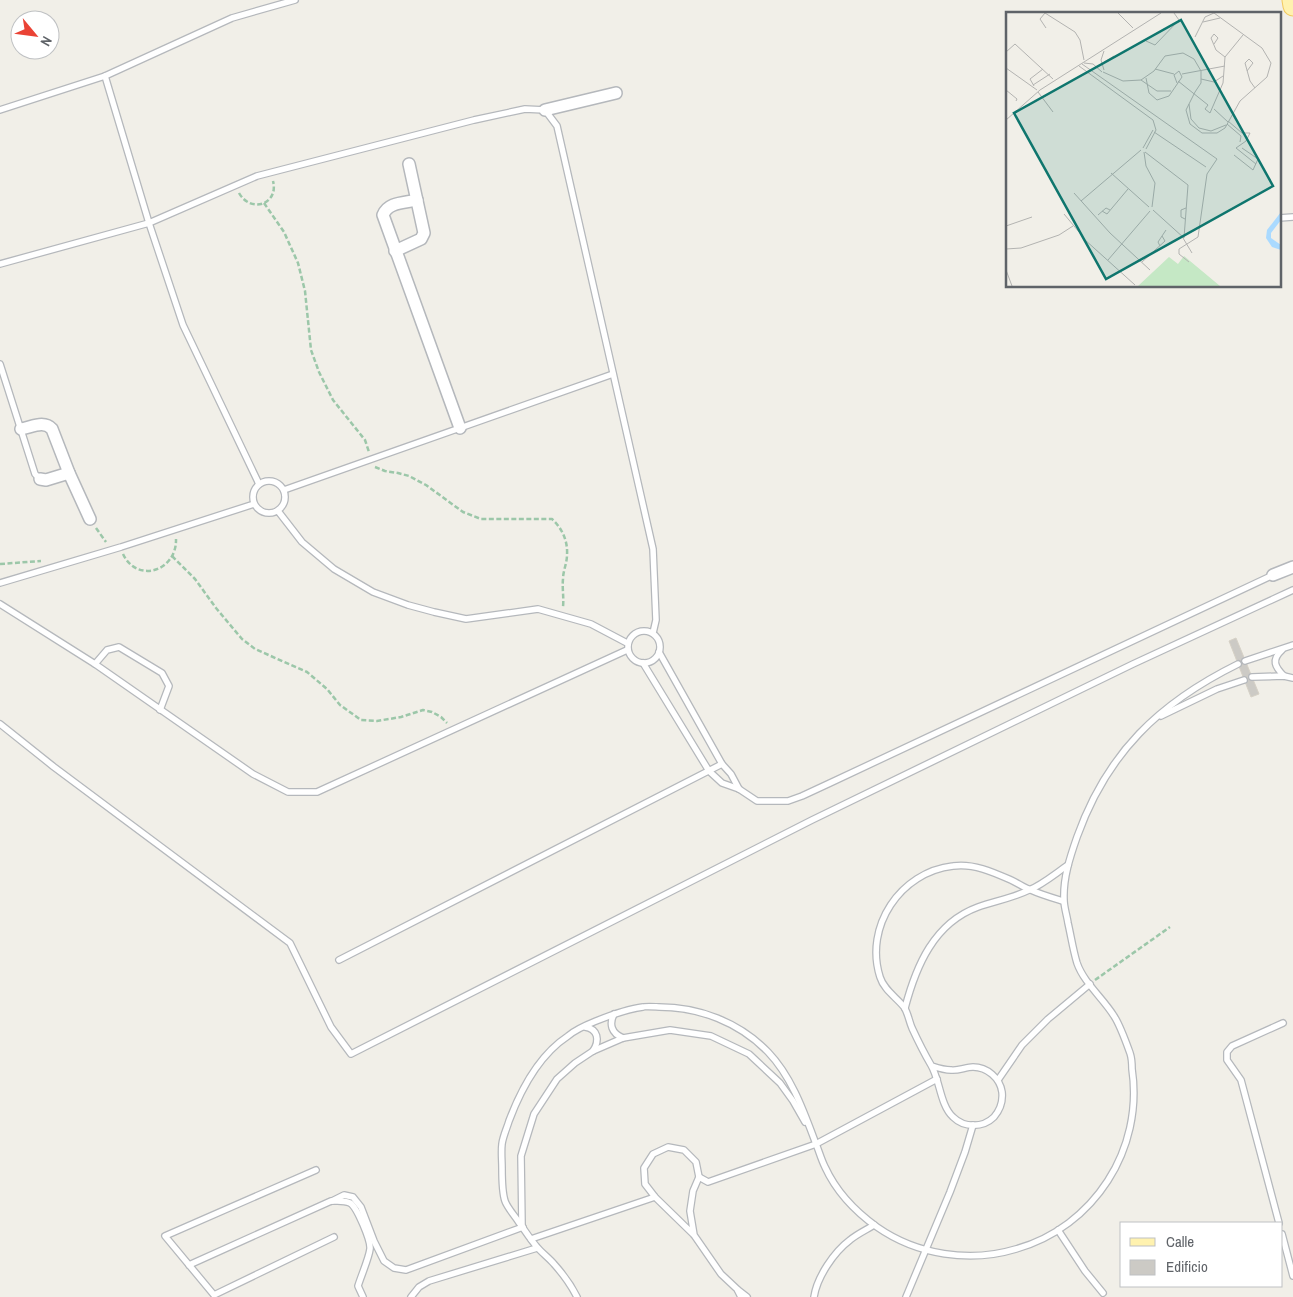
<svg xmlns="http://www.w3.org/2000/svg" width="1293" height="1297" viewBox="0 0 1293 1297" font-family="'Archivo Narrow',sans-serif">
	<style>
		.building { fill: #cccac5; stroke: #d6d1c6 }
		.lines { fill: none; stroke-linecap: round; stroke-linejoin: round }
		.service-casing { stroke: #b5b8bc; stroke-width: 8 }
		.minor-casing { stroke: #b5b8bc; stroke-width: 14 }
		.primary-casing { stroke: #f2c960; stroke-width: 21 }
		.path { stroke: #9cc7a9; stroke-width: 2.5; stroke-dasharray: 5 2.5; stroke-linecap: butt }
		.service { stroke: #fff; stroke-width: 5.5 }
		.minor { stroke: #fff; stroke-width: 11 }
		.primary { stroke: #fff2af; stroke-width: 19 }
		.inset-road { fill: none; stroke: #b3b3b1; stroke-width: 1 }
		.view { fill: #0f766e; fill-opacity: 0.15; stroke: #0f766e; stroke-width: 2.5 }
		.inset-edge { fill: none; stroke: #5f6368; stroke-width: 2.5 }
	</style>
	<rect width="100%" height="100%" fill="#f1efe8"/>
	<polygon class="building" points="1236,638 1259,694 1251,697 1229,641"/>
	<g class="lines">
		<defs>
			<g id="service">
				<polyline points="105,76 149,223 183,325 259,484"/>
				<polyline points="0,110 105,76 232,18 295,0"/>
				<polyline points="1279,218 1293,217"/>
				<polyline points="0,264 149,223 257,176 474,120 525,109 545,110 557,126 653,549 656,620 653,633"/>
				<polyline points="0,364 35,474 40,479"/>
				<circle cx="269" cy="497" r="16"/>
				<polyline points="284,490 613,374"/>
				<polyline points="278,511 302,542 334,569 373,592 408,605 434,612 466,619 538,609 591,624 627,643"/>
				<polyline points="0,583 121,547 254,504"/>
				<polyline points="0,604 95,664 253,774 288,792 317,792 627,650"/>
				<circle cx="644" cy="647" r="16"/>
				<path d="M1282 650C1271 660 1275 667 1284 676"/>
				<polyline points="659,652 722,764 731,774 739,789"/>
				<polyline points="1245,661 1293,645"/>
				<polyline points="643,663 709,771 722,783 739,789 757,801 788,801 802,796 830,783 1273,575"/>
				<polyline points="95,664 107,650 119,647 162,673 169,686 160,710"/>
				<polyline points="1252,677 1284,676 1293,678"/>
				<polyline points="1161,716 1217,689 1244,680"/>
				<polyline points="0,724 54,767 290,943 331,1027 351,1054 812,820 1133,664 1293,590"/>
				<polyline points="339,960 722,764"/>
				<path d="M905 1008C916 966 934 923 978 907 995 901 1013 898 1029 890 1042 885 1056 873 1068 865"/>
				<path d="M614 1014C609 1024 611 1033 623 1038"/>
				<path d="M585 1027C598 1029 600 1040 593 1051"/>
				<path d="M932 1066C938 1068 944 1070 951 1070 958 1071 966 1067 973 1067 987 1067 1000 1078 1002 1092 1003 1101 1000 1110 994 1117 983 1128 964 1128 953 1117 940 1105 940 1080 931 1065 924 1053 918 1041 912 1028 909 1021 908 1013 904 1007 896 997 884 990 880 977 864 927 900 872 953 866 973 863 993 872 1011 880 1018 883 1024 888 1031 890 1042 895 1053 898 1063 901"/>
				<polyline points="998,1080 1022,1045 1048,1019 1090,984"/>
				<polyline points="316,1170 165,1236 214,1295 334,1237"/>
				<polyline points="699,1177 708,1182 816,1144 937,1079"/>
				<polyline points="332,1201 344,1195 353,1197 361,1207 374,1241 384,1261 394,1268 406,1270 523,1227"/>
				<polyline points="1279,1223 1241,1080 1227,1060 1227,1052 1232,1046 1283,1023"/>
				<polyline points="522,1225 521,1156 534,1114 557,1079 575,1063 593,1051 623,1038 670,1030 711,1036 749,1054 780,1083 793,1101 805,1122"/>
				<polyline points="1058,1230 1085,1271 1103,1293"/>
				<polyline points="1282,1234 1293,1276"/>
				<polyline points="694,1235 690,1211 693,1191 699,1177 696,1162 684,1150 668,1147 653,1154 644,1168 645,1184 655,1197 694,1235 721,1274 737,1289 741,1297"/>
				<polyline points="531,1239 655,1197"/>
				<path d="M189 1265 331 1201C337 1201 344 1200 350 1203 357 1207 371 1241 370 1249 369 1258 361 1276 358 1286L363 1297"/>
				<polyline points="738,1290 747,1297"/>
				<polyline points="411,1297 419,1287 429,1281 537,1248"/>
				<path d="M577 1297C571 1285 563 1274 554 1264 549 1258 542 1253 537 1247 530 1239 524 1229 518 1221 514 1215 507 1207 505 1201 502 1192 502 1177 502 1168 502 1160 501 1152 502 1144 503 1136 507 1128 509 1121 521 1089 539 1055 568 1036 576 1029 586 1025 596 1021 611 1015 627 1009 643 1007 644 1006 657 1007 659 1007 699 1007 739 1022 768 1052 792 1077 804 1112 816 1144 819 1151 821 1159 825 1167 836 1191 856 1212 877 1227 917 1255 970 1263 1016 1249 1094 1227 1144 1149 1132 1069 1132 1065 1131 1056 1130 1053 1126 1042 1120 1025 1114 1016 1103 998 1084 983 1077 963 1073 950 1071 936 1068 923 1067 916 1064 907 1064 900 1063 878 1070 857 1077 837 1107 753 1159 703 1238 664"/>
				<path d="M814 1297C817 1277 834 1252 850 1240 857 1234 866 1230 874 1225"/>
				<polyline points="906,1297 950,1192 965,1152 973,1125"/>
			</g>
			<g id="minor">
				<polyline points="545,110 616,93"/>
				<path d="M417 200C404 203 388 202 383 215L460 428"/>
				<polyline points="395,251 421,239 424,233 409,164"/>
				<path d="M21 429C32 427 44 420 52 429L69 473 90 519"/>
				<polyline points="40,479 46,480 69,473"/>
				<polyline points="1273,575 1293,567"/>
			</g>
			<polyline id="primary" points="1292,0 1293,6"/>
		</defs>
		<use href="#service" class="service-casing"/>
		<use href="#minor" class="minor-casing"/>
		<use href="#primary" class="primary-casing"/>
		<g class="path">
			<path d="M239 193C251 214 279 204 273 181"/>
			<polyline points="264,203 284,232 298,263 305,291 311,350 319,372 333,400 365,440 369,452"/>
			<path d="M375 467 385 471 398 473 409 476 426 485 463 512 481 519H552C562 528 568 541 567 555 567 563 563 571 563 579 562 588 564 597 563 607"/>
			<polyline points="96,528 106,542"/>
			<path d="M123 554C137 584 177 571 176 539"/>
			<polyline points="172,556 195,579 216,608 242,639 255,649 307,672 327,689 340,705 361,720 377,721 401,717 423,710 432,712 441,717 447,723"/>
			<polyline points="0,564 41,561"/>
			<polyline points="1095,980 1170,927"/>
		</g>
		<use href="#service" class="service"/>
		<use href="#minor" class="minor"/>
		<use href="#primary" class="primary"/>
	</g>
	<g transform="translate(1006 12)">
		<rect width="275" height="275" fill="#f1efe8"/>
		<path d="M178 244 214 274H132L163 245 172 252Z" fill="#c5e8c5"/>
		<path d="M275 200V208L265 221V226L275 233V238L266 235 260 226 261 218Z" fill="#aadaff"/>
		<path class="inset-road" d="M112 1 127 16M197 10 214 6M40 16 34 7 39 1 69 20 74 28 78 48M189 25 199 5 208 1 256 36 265 51 261 65 234 89 219 116 211 121H196L184 112 180 98 189 80M140 29 149 33 173 8 168 1M208 32 212 26 208 22 205 26 210 38 219 45M98 39 95 48 98 58M0 40 9 32 47 67M78 51 87 52 96 60M76 52 211 147 201 162 192 225 173 237V242L183 250M95 52 108 44M73 54 147 108 150 118 140 137M0 56 31 78M149 57 168 62M241 59 247 51 243 47 239 51 244 69 249 76M97 60 117 69 135 68 148 59 159 44 177 41 188 47 195 59V71L189 80M176 62 219 54M140 66 143 81 151 88 163 84 176 65 173 59 168 63 171 71M195 67 208 70 217 64M135 68 151 79H165M172 69 202 93M27 73 44 62M28 74 24 67 37 57M0 78 11 87 10 89M32 80 47 100M183 92 185 107 193 116 205 119 220 113M202 93 199 97 204 101 217 71 219 45 237 23M208 97 222 110M0 108 34 78 155 1M222 109 236 121H244L240 129 230 136 250 152M221 112 235 124 234 130M148 120 200 155M137 136 147 118M138 140 140 154 149 171 146 195M139 140 182 173 178 226 147 198M228 143 247 158 252 147 236 136M105 161 143 195M68 181 104 221 144 258M75 189 135 138M96 199 101 202 122 177M58 202 73 220M92 203 100 196 104 198M179 207 175 205V198L180 196M0 214 26 205M177 226 186 241M78 227 129 273M154 234 152 230 160 218M0 237 15 236 53 223 67 214M102 248 144 199M136 250 159 229 156 224M0 258 6 274"/>
		<path class="view" d="M175 8 267 174 100 267 8 101Z"/>
		<rect width="275" height="275" class="inset-edge"/>
	</g>
	<rect x="1120" y="1222" width="162" height="65" fill="#ffffff" stroke="#bfc1c3"/>
	<rect x="1130" y="1238" width="25" height="8" fill="#fff2af" stroke="#bfc1c3"/>
	<text x="1166" y="1247" font-size="15" fill="#5f6368">Calle</text>
	<rect x="1130" y="1260" width="25" height="15" fill="#cccac5" stroke="#bfc1c3"/>
	<text x="1166" y="1272" font-size="15" fill="#5f6368">Edificio</text>
	<g transform="translate(35 35) rotate(119)"><circle r="24" fill="#ffffff" stroke="#bfc1c3"/>
	<path d="M0-4L9 19L0 12L-9 19Z" fill="#ea4335"/>
	<text y="-8" font-size="14" font-weight="bold" text-anchor="middle" fill="#5f6368">N</text>
	</g>
</svg>
